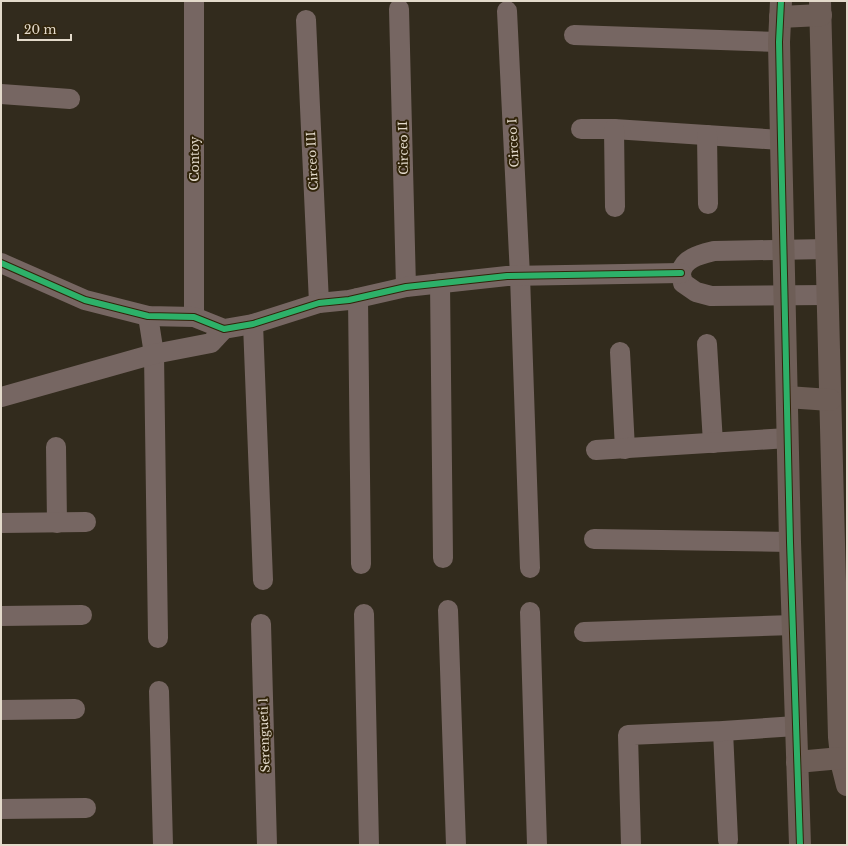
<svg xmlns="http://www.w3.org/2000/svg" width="848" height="846" viewBox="0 0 848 846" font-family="'Libre Baskerville',serif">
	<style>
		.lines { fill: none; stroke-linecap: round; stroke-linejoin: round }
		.street { stroke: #766662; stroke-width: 20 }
		.secondary { stroke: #6e5e57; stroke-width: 22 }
		.cycleway-casing { stroke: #31240a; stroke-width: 8 }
		.cycleway { stroke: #2db169; stroke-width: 6 }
		.labels { text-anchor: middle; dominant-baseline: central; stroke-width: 4; stroke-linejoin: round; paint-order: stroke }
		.street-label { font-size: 12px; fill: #e3dacb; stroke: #31240a }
	</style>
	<rect width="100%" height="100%" fill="#322b1d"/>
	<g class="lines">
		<g class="street">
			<polyline points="194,1 194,317"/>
			<polyline points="399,9 406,287"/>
			<polyline points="507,11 520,276 530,568"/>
			<polyline points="306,20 319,303"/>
			<polyline points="574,35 779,42"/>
			<polyline points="1,94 70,99"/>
			<polyline points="581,129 614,129 781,140"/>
			<polyline points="614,129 615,207"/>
			<polyline points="707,135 708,204"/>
			<path d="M827 249 714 251C702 254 682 258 681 274 681 277 683 281 683 283L696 292 711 296 828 295"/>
			<polyline points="1,263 85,300 148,316 194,317 224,329 253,324 319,303 349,300 406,287 507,276 681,273"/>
			<polyline points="440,283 443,558"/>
			<polyline points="358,298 361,564"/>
			<polyline points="148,316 154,354 158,638"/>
			<polyline points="253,324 263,580"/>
			<polyline points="707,344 713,443"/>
			<polyline points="620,352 625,449"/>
			<polyline points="1,397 154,354 211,343 224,329"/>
			<polyline points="56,447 57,523"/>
			<polyline points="596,450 788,438"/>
			<polyline points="1,523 86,522"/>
			<polyline points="594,539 790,542"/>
			<polyline points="448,610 456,845"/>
			<polyline points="530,612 537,845"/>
			<polyline points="364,614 369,845"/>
			<polyline points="1,616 82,615"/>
			<polyline points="261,624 267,845"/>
			<polyline points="584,632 793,625"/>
			<polyline points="159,691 163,845"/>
			<polyline points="1,710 75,709"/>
			<polyline points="723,731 728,840"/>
			<polyline points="1,809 86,808"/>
			<polyline points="631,845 628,735 723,731 796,726"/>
		</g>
		<g class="secondary">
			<polyline points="781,1 779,42 781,140 790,542 800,845"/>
			<polyline points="820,1 839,737 842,765 847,785"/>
			<polyline points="780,17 821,15"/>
			<polyline points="787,397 830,400"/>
			<polyline points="797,762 841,758"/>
		</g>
		<defs>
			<g id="cycleway">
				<polyline points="781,1 779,42 781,140 790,542 800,845"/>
				<polyline points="1,263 85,300 148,316 194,317 224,329 253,324 319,303 349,300 406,287 507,276 681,273"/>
			</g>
		</defs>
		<use href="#cycleway" class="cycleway-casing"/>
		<use href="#cycleway" class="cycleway"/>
	</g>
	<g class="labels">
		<g class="street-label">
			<text transform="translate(513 143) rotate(-93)">Circeo I</text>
			<text transform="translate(403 148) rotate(-91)">Circeo II</text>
			<text transform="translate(194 159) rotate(-90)">Contoy</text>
			<text transform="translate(312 161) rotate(-93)">Circeo III</text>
			<text transform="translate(264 735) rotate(-92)">Serengueti 1</text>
		</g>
	</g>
	<rect width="848" height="846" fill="none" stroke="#e3dacb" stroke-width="4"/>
	<path d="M18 34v6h53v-6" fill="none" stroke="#e3dacb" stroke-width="2"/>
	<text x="24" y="34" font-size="12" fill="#e3dacb" stroke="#31240a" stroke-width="3" paint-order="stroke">20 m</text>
</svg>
